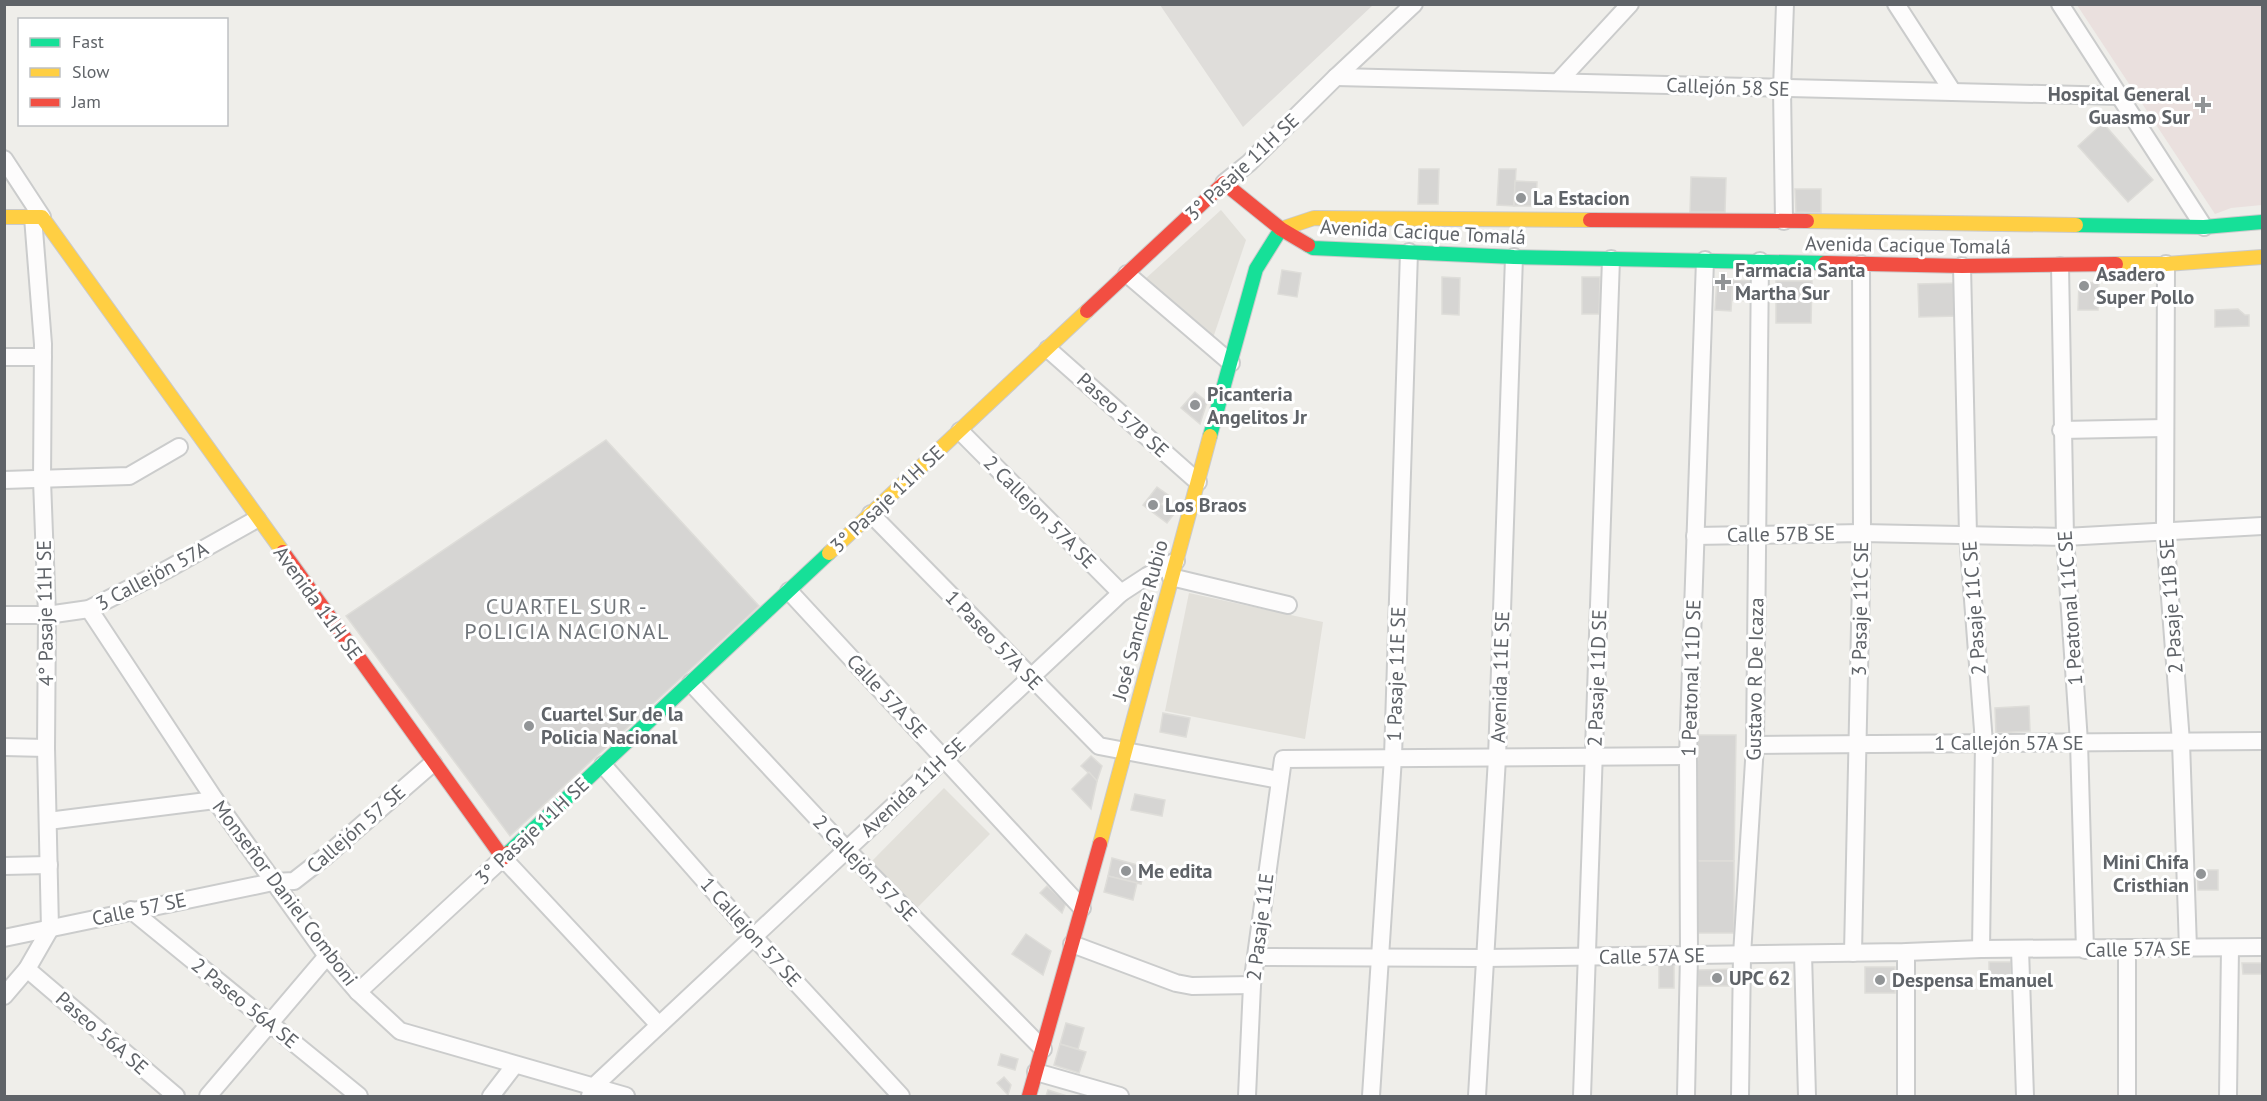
<svg xmlns="http://www.w3.org/2000/svg" width="2267" height="1101" viewBox="0 0 2267 1101" font-family="'PT Sans',sans-serif">
	<style>
		.industrial { fill: #dfddda }
		.education { fill: #e2e0da }
		.medical { fill: #eae0de }
		.building { fill: #d6d5d3; stroke: #deddd9; stroke-width: 1.5 }
		.lines { fill: none; stroke-linecap: round; stroke-linejoin: round }
		.street-casing { stroke: #cbcccc; stroke-width: 20 }
		.fast-casing { stroke: #cacacb; stroke-width: 16 }
		.slow-casing { stroke: #cacacb; stroke-width: 16 }
		.jam-casing { stroke: #cacacb; stroke-width: 16 }
		.street { stroke: #fdfcfc; stroke-width: 16 }
		.fast { stroke: #16e098; stroke-width: 14 }
		.slow { stroke: #ffcf43; stroke-width: 14 }
		.jam { stroke: #f24e42; stroke-width: 14 }
		.poi-dot { fill: #919496; stroke: #fff; stroke-width: 2 }
		.labels { text-anchor: middle; dominant-baseline: central; stroke-width: 6; stroke-linejoin: round; paint-order: stroke }
		.street-label { font-size: 20px; fill: #5f6368; stroke: #fff }
		.poi-label { font-size: 20px; font-weight: bold; fill: #5f6368; stroke: #fff; text-anchor: start }
		.quarter-label { font-size: 22px; letter-spacing: 1.5px; fill: #70757a; stroke: #fff }
	</style>
	<rect width="100%" height="100%" fill="#efeeea"/>
	<polygon class="industrial" points="1160,5 1373,5 1243,127"/>
	<g class="education">
		<polygon points="1221,210 1246,240 1212,341 1143,281"/>
		<polygon points="1189,593 1323,622 1305,739 1165,711"/>
		<polygon points="944,788 990,834 914,911 870,863"/>
	</g>
	<polygon class="medical" points="2077,5 2262,5 2262,205 2231,208 2215,214"/>
	<g class="building">
		<polygon points="2103,123 2153,180 2128,202 2078,146"/>
		<polygon points="1419,169 1439,169 1438,204 1418,204"/>
		<polygon points="1499,169 1516,169 1514,206 1497,205"/>
		<polygon points="1691,177 1726,178 1725,212 1690,212"/>
		<polygon points="1515,181 1537,182 1536,206 1514,206"/>
		<polygon points="1795,189 1821,189 1821,213 1796,212"/>
		<polygon points="1282,270 1301,273 1297,297 1278,294"/>
		<polygon points="1442,277 1460,278 1459,315 1442,314"/>
		<polygon points="1582,277 1600,277 1599,314 1582,314"/>
		<polygon points="1717,279 1733,280 1731,311 1715,310"/>
		<polygon points="1733,280 1751,281 1750,301 1732,300"/>
		<polygon points="1776,281 1812,281 1811,323 1776,323"/>
		<polygon points="2079,282 2099,283 2098,310 2078,310"/>
		<polygon points="1959,283 1959,316 1919,317 1918,284"/>
		<polygon points="2238,309 2245,315 2249,315 2249,326 2215,327 2215,310"/>
		<polygon points="1195,392 1207,402 1200,424 1181,408"/>
		<polygon points="606,440 759,606 510,836 346,616"/>
		<polygon points="1157,487 1168,495 1161,504 1174,514 1167,523 1143,505"/>
		<polygon points="2029,706 2030,731 1996,733 1995,708"/>
		<polygon points="1163,713 1190,718 1186,737 1160,732"/>
		<polygon points="1698,735 1736,735 1734,861 1695,861"/>
		<polygon points="1091,756 1102,766 1097,781 1081,766"/>
		<polygon points="1089,772 1097,781 1091,809 1072,789"/>
		<polygon points="1135,794 1165,800 1162,816 1131,810"/>
		<polygon points="1112,858 1145,867 1141,884 1108,876"/>
		<rect x="1695" y="861" width="39" height="72"/>
		<polygon points="2197,870 2218,870 2218,890 2198,890"/>
		<polygon points="1108,876 1137,883 1133,900 1104,892"/>
		<polygon points="1047,886 1066,903 1062,913 1040,893"/>
		<polygon points="1026,934 1051,951 1043,975 1012,954"/>
		<rect x="1989" y="962" width="22" height="20"/>
		<polygon points="2242,963 2262,963 2262,974 2243,974"/>
		<rect x="1659" y="964" width="15" height="24"/>
		<rect x="1865" y="967" width="30" height="26"/>
		<polygon points="1736,969 1736,986 1698,986 1698,970"/>
		<polygon points="1066,1023 1084,1028 1078,1049 1060,1044"/>
		<polygon points="1060,1044 1086,1052 1079,1073 1054,1065"/>
		<polygon points="1001,1054 1018,1059 1015,1070 998,1065"/>
		<polygon points="1004,1077 1011,1085 1008,1095 997,1083"/>
		<polygon points="1048,1090 1067,1096 1046,1096"/>
	</g>
	<g class="lines">
		<defs>
			<g id="street">
				<polyline points="1896,4 1953,92"/>
				<polyline points="2060,4 2204,227"/>
				<polyline points="1336,77 2120,96"/>
				<polyline points="1558,82 1630,4"/>
				<polyline points="4,159 42,217"/>
				<polyline points="1224,183 1249,163 1336,77 1414,4"/>
				<polyline points="1784,221 1782,89 1785,4"/>
				<polyline points="2166,264 2165,532 2181,742 2188,948"/>
				<polyline points="1962,266 1968,535 1984,743 1981,949"/>
				<polyline points="2060,266 2065,537 2079,742 2085,950"/>
				<polyline points="1127,274 1231,363"/>
				<polyline points="1048,349 1198,482"/>
				<polyline points="4,357 43,357"/>
				<polyline points="2061,430 2165,428"/>
				<polyline points="960,431 1121,593"/>
				<polyline points="4,480 129,476 179,447"/>
				<polyline points="871,514 1099,746 1279,780"/>
				<polyline points="1695,536 1862,533 2065,537 2262,526"/>
				<polyline points="1171,577 1288,605"/>
				<polyline points="789,591 1082,908"/>
				<polyline points="89,609 215,800 327,956 358,992 400,1031 626,1096"/>
				<polyline points="4,615 47,615 89,609 168,569 257,519"/>
				<polyline points="691,683 847,850 1043,1049"/>
				<polyline points="1755,745 2262,741"/>
				<polyline points="4,747 46,748"/>
				<polyline points="603,765 754,937 901,1096"/>
				<polyline points="48,821 215,800"/>
				<polyline points="4,866 49,865"/>
				<polyline points="131,910 359,1096"/>
				<polyline points="4,938 273,882 294,881 326,856 433,763"/>
				<polyline points="1072,944 1176,983 1192,986 1252,985"/>
				<polyline points="2020,949 2025,1096"/>
				<polyline points="1853,953 1862,533 1861,264"/>
				<polyline points="1803,954 1807,1096"/>
				<polyline points="1257,957 1484,958 1906,952 1981,949 2262,947"/>
				<polyline points="27,969 176,1096"/>
				<polyline points="358,992 503,858 659,1025"/>
				<polyline points="4,996 27,969 50,929 46,748 47,615 42,480 43,344 33,217"/>
				<polyline points="1036,1072 1120,1096"/>
				<polyline points="208,1096 327,956"/>
				<polyline points="491,1096 514,1066"/>
				<polyline points="590,1096 592,1088 1121,593 1147,576 1176,561"/>
				<polyline points="1247,1096 1252,985 1283,759 1688,756"/>
				<polyline points="1371,1096 1393,757 1409,252"/>
				<polyline points="1477,1096 1497,758 1514,257"/>
				<polyline points="1582,1096 1611,259"/>
				<polyline points="1686,1096 1689,955 1688,756 1705,260"/>
				<polyline points="1740,1096 1742,955 1755,745 1760,261"/>
				<polyline points="1906,1096 1906,952"/>
				<polyline points="2127,1096 2127,949"/>
				<polyline points="2228,1096 2230,948"/>
			</g>
			<g id="fast">
				<polyline points="2076,225 2204,227 2262,222"/>
				<polyline points="1308,245 1313,248 1514,257 1825,263"/>
				<polyline points="1210,436 1256,269 1281,229"/>
				<polyline points="508,853 829,553"/>
			</g>
			<g id="slow">
				<polyline points="4,217 42,217 283,552"/>
				<polyline points="1807,221 2076,225"/>
				<polyline points="1281,229 1314,218 1590,220"/>
				<polyline points="2116,264 2166,264 2262,257"/>
				<polyline points="829,553 1087,311"/>
				<polyline points="1100,844 1210,436"/>
			</g>
			<g id="jam">
				<polyline points="1590,220 1807,221"/>
				<polyline points="1825,263 1962,266 2116,264"/>
				<polyline points="1087,311 1224,183 1281,229 1308,245"/>
				<polyline points="283,552 503,858 508,853"/>
				<polyline points="1029,1096 1100,844"/>
			</g>
		</defs>
		<use href="#street" class="street-casing"/>
		<use href="#fast" class="fast-casing"/>
		<use href="#slow" class="slow-casing"/>
		<use href="#jam" class="jam-casing"/>
		<use href="#street" class="street"/>
		<use href="#fast" class="fast"/>
		<use href="#slow" class="slow"/>
		<use href="#jam" class="jam"/>
	</g>
	<g class="poi-dot">
		<path d="M2200 96h6v6h6v6h-6v6h-6v-6h-6v-6h6z"/>
		<circle cx="1521" cy="198" r="6"/>
		<path d="M1720 273h6v6h6v6h-6v6h-6v-6h-6v-6h6z"/>
		<circle cx="2084" cy="286" r="6"/>
		<circle cx="1195" cy="405" r="6"/>
		<circle cx="1153" cy="505" r="6"/>
		<circle cx="529" cy="726" r="6"/>
		<circle cx="1126" cy="871" r="6"/>
		<circle cx="2201" cy="874" r="6"/>
		<circle cx="1717" cy="978" r="6"/>
		<circle cx="1880" cy="980" r="6"/>
	</g>
	<g class="labels">
		<g class="street-label">
			<text transform="translate(1728 87) rotate(2)">Callejón 58 SE</text>
			<text transform="translate(1242 167) rotate(-43)">3° Pasaje 11H SE</text>
			<text transform="translate(1423 232) rotate(3)">Avenida Cacique Tomalá</text>
			<text transform="translate(1908 245) rotate(1)">Avenida Cacique Tomalá</text>
			<text transform="translate(1123 415) rotate(42)">Paseo 57B SE</text>
			<text transform="translate(887 499) rotate(-43)">3° Pasaje 11H SE</text>
			<text transform="translate(1040 512) rotate(45)">2 Callejon 57A SE</text>
			<text transform="translate(1781 534) rotate(-1)">Calle 57B SE</text>
			<text transform="translate(152 576) rotate(-28)">3 Callejón 57A</text>
			<text transform="translate(318 603) rotate(54)">Avenida 11H SE</text>
			<text transform="translate(2171 606) rotate(-94)">2 Pasaje 11B SE</text>
			<text transform="translate(1974 608) rotate(-94)">2 Pasaje 11C SE</text>
			<text transform="translate(2070 608) rotate(-94)">1 Peatonal 11C SE</text>
			<text transform="translate(1860 609) rotate(-89)">3 Pasaje 11C SE</text>
			<text transform="translate(45 613) rotate(-91)">4° Pasaje 11H SE</text>
			<text transform="translate(1140 620) rotate(-75)">José Sanchez Rubio</text>
			<text transform="translate(994 640) rotate(46)">1 Paseo 57A SE</text>
			<text transform="translate(1396 674) rotate(-88)">1 Pasaje 11E SE</text>
			<text transform="translate(1500 677) rotate(-88)">Avenida 11E SE</text>
			<text transform="translate(1597 678) rotate(-88)">2 Pasaje 11D SE</text>
			<text transform="translate(1691 678) rotate(-88)">1 Peatonal 11D SE</text>
			<text transform="translate(1755 679) rotate(-89)">Gustavo R De Icaza</text>
			<text transform="translate(887 696) rotate(47)">Calle 57A SE</text>
			<text x="2009" y="743">1 Callejón 57A SE</text>
			<text transform="translate(913 787) rotate(-43)">Avenida 11H SE</text>
			<text transform="translate(356 829) rotate(-41)">Callejón 57 SE</text>
			<text transform="translate(532 831) rotate(-43)">3° Pasaje 11H SE</text>
			<text transform="translate(865 868) rotate(46)">2 Callejón 57 SE</text>
			<text transform="translate(285 893) rotate(53)">Monseñor Daniel Comboni</text>
			<text transform="translate(139 909) rotate(-12)">Calle 57 SE</text>
			<text transform="translate(1260 927) rotate(-83)">2 Pasaje 11E</text>
			<text transform="translate(751 932) rotate(48)">1 Callejon 57 SE</text>
			<text transform="translate(2138 949) rotate(-1)">Calle 57A SE</text>
			<text transform="translate(1652 956) rotate(-1)">Calle 57A SE</text>
			<text transform="translate(245 1003) rotate(39)">2 Paseo 56A SE</text>
			<text transform="translate(102 1033) rotate(41)">Paseo 56A SE</text>
		</g>
		<g class="poi-label">
			<text x="2190" y="94" text-anchor="end">Hospital General<tspan x="2190" dy="23">Guasmo Sur</tspan></text>
			<text x="1533" y="198">La Estacion</text>
			<text x="1735" y="270">Farmacia Santa<tspan x="1735" dy="23">Martha Sur</tspan></text>
			<text x="2096" y="274">Asadero<tspan x="2096" dy="23">Super Pollo</tspan></text>
			<text x="1207" y="394">Picanteria<tspan x="1207" dy="23">Angelitos Jr</tspan></text>
			<text x="1165" y="505">Los Braos</text>
			<text x="541" y="714">Cuartel Sur de la<tspan x="541" dy="23">Policia Nacional</tspan></text>
			<text x="2189" y="862" text-anchor="end">Mini Chifa<tspan x="2189" dy="23">Cristhian</tspan></text>
			<text x="1138" y="871">Me edita</text>
			<text x="1729" y="978">UPC 62</text>
			<text x="1892" y="980">Despensa Emanuel</text>
		</g>
		<g class="quarter-label">
			<text x="567" y="606">CUARTEL SUR -<tspan x="567" dy="25">POLICIA NACIONAL</tspan></text>
		</g>
	</g>
	<rect width="2267" height="1101" fill="none" stroke="#5f6368" stroke-width="12"/>
	<rect x="18" y="18" width="210" height="108" fill="#ffffff" stroke="#bfc1c3" stroke-width="1.5"/>
	<rect x="30" y="38" width="30" height="9" fill="#16e098" stroke="#bfc1c3" stroke-width="1.5"/>
	<text x="72" y="48" font-size="18" fill="#5f6368">Fast</text>
	<rect x="30" y="68" width="30" height="9" fill="#ffcf43" stroke="#bfc1c3" stroke-width="1.5"/>
	<text x="72" y="78" font-size="18" fill="#5f6368">Slow</text>
	<rect x="30" y="98" width="30" height="9" fill="#f24e42" stroke="#bfc1c3" stroke-width="1.5"/>
	<text x="72" y="108" font-size="18" fill="#5f6368">Jam</text>
</svg>
